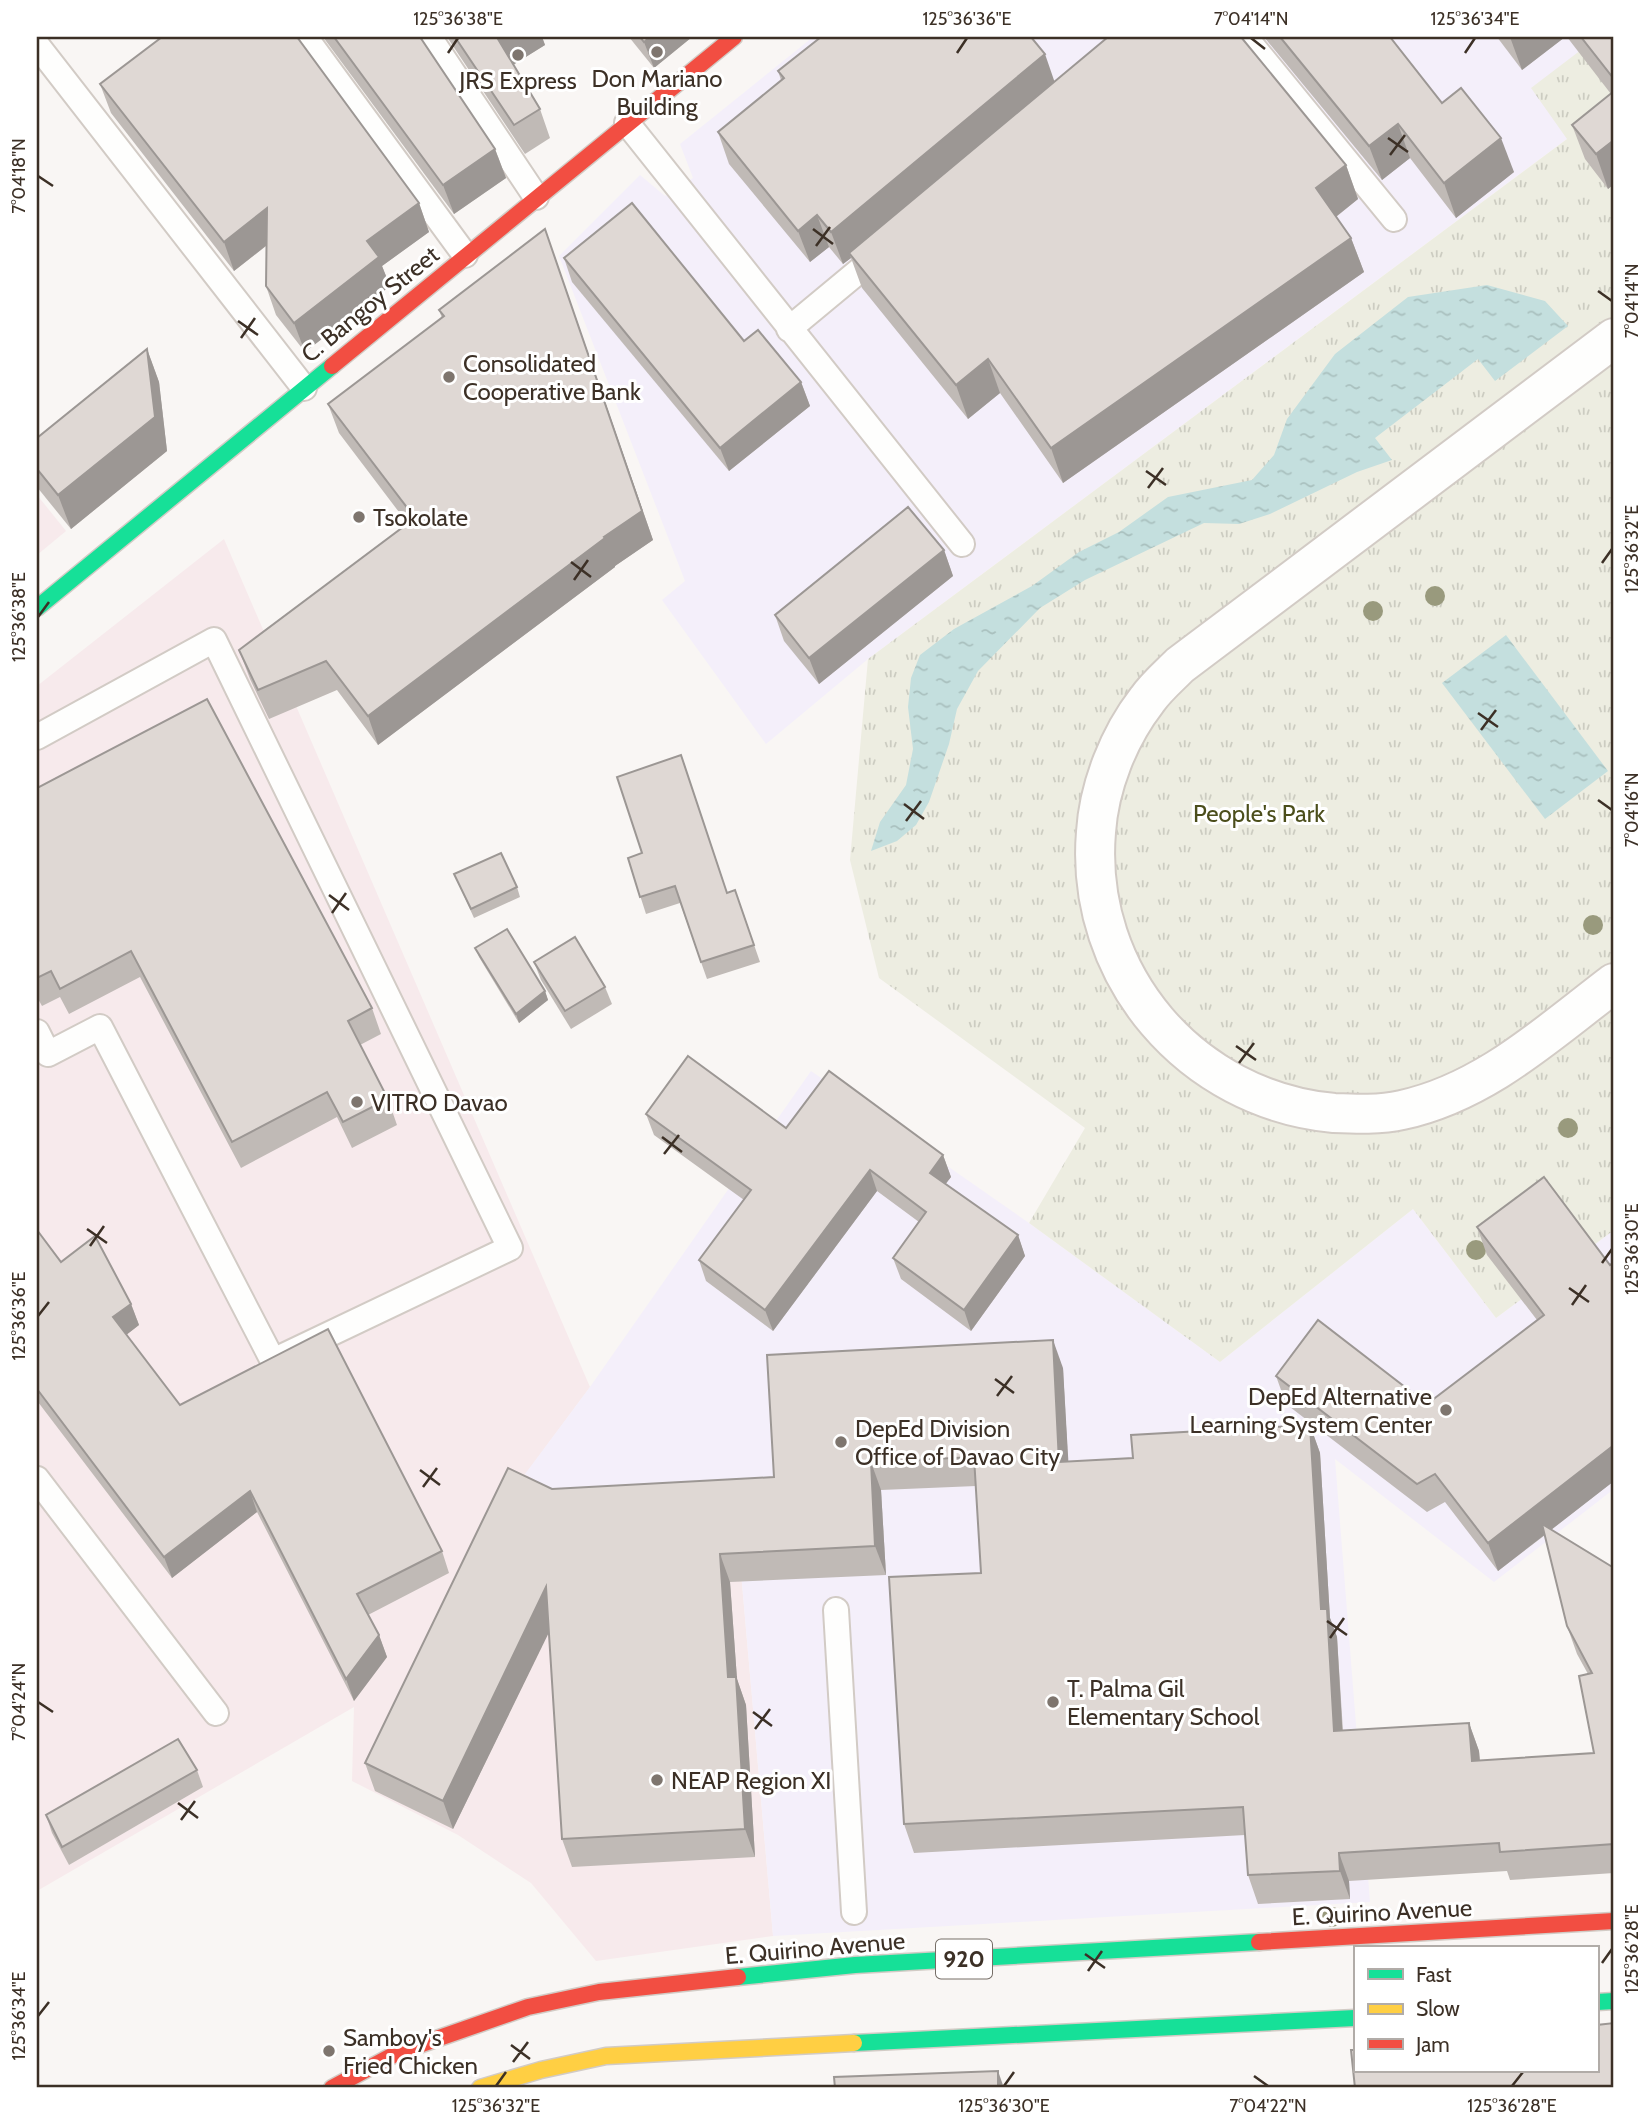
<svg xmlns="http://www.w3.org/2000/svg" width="1651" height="2125" viewBox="0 0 1651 2125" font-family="Cabin,sans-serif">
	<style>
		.commercial { fill: #f7eaec }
		.education { fill: #f4effa }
		.park { fill: url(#park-tufts) }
		.water { fill: url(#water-ripples) }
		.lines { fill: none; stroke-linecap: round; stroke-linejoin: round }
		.lane-casing { stroke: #d2cbc5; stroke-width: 28 }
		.street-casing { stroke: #d2cbc5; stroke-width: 42 }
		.fast-casing { stroke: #d2cbc5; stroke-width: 19 }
		.slow-casing { stroke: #d2cbc5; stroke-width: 19 }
		.jam-casing { stroke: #d2cbc5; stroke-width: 19 }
		.lane { stroke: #fefefd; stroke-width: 24 }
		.street { stroke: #fefefd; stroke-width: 38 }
		.fast { stroke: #16e098; stroke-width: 16 }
		.slow { stroke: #ffcf43; stroke-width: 16 }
		.jam { stroke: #f24e42; stroke-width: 16 }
		.tree { fill: #999a7d }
		.wall { fill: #c0bab6 }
		.shaded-wall { fill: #9c9794 }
		.building { fill: #dfd8d4; stroke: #9c9794; stroke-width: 2 }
		.ticks { fill: none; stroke: #3c3026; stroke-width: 2.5 }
		.poi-dot { fill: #7e756e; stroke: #fff; stroke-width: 2.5 }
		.labels { text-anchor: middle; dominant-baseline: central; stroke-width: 6; stroke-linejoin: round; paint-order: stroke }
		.shield { fill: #fff; stroke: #766e67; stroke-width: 2 }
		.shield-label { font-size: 23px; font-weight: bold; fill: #3c3026 }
		.poi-label { font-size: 24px; fill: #3c3026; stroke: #fff; text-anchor: start }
		.street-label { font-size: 24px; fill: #3c3026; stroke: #fff }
		.park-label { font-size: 24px; fill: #4b4e1b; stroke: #fff }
		.neatline { fill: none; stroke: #3c3026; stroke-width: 2.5 }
		.ticks-label { font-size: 18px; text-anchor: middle; fill: #3c3026 }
	</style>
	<defs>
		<pattern id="park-tufts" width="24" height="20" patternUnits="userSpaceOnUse" patternTransform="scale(1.75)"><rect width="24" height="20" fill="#edede1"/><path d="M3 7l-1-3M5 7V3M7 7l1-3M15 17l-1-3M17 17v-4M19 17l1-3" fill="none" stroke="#ccccc1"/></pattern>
		<pattern id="water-ripples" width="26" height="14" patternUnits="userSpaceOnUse" patternTransform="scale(1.75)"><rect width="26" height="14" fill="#c4dfde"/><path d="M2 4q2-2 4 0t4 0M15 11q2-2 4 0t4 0" fill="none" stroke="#a9c0be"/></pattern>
	</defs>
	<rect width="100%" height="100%" fill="#f9f6f4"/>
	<g class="commercial">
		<polygon points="37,495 66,531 37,555"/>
		<polygon points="224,539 590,1387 525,1475 734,1493 773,1936 596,1961 531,1883 458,1835 352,1781 354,1707 37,1891 37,686"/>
	</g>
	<g class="education">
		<polygon points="813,37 1598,37 1568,138 868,659 766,744 662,600 685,581 559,256 640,175 665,196 693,178 680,144"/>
		<polygon points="811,1071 1029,1223 1220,1362 1413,1209 1496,1318 1614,1230 1614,1489 1494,1582 1335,1459 1370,1902 773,1936 734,1493 568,1501 525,1474 590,1387"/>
	</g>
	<polygon class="park" points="1598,37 1614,37 1614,1230 1496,1318 1413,1209 1220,1362 1029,1223 1085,1128 879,978 850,860 868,659 1567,139 1531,88"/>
	<g class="water">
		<polygon points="1487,285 1545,301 1568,326 1495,381 1478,359 1375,438 1392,460 1357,472 1270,514 1239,524 1204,523 1085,580 1040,608 978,671 957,709 949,744 929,802 916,825 897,841 871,851 880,822 906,785 913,749 908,707 911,678 920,655 954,629 1032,586 1079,552 1119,532 1168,497 1252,480 1274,455 1287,419 1335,354 1408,297"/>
		<polygon points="1506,635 1608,771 1545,819 1442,683"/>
	</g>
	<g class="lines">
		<defs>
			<g id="lane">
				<polyline points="305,37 465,255"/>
				<polyline points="429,37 536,197"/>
				<polyline points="1245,37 1394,219"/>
				<polyline points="37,45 304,388"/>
				<polyline points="627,123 962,544"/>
				<polyline points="789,329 883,251"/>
				<polyline points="37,737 214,640 510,1248 273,1361 100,1027 48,1054 37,1032"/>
				<polyline points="37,1479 216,1713"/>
				<polyline points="836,1610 854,1912"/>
			</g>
			<path id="street" d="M1614 338 1180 665C1169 676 1156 687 1147 700 1119 736 1099 786 1096 832 1084 975 1191 1100 1334 1113 1356 1114 1380 1115 1402 1110 1485 1092 1548 1033 1614 983"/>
			<g id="fast">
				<polyline points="37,608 332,366"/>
				<polyline points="738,1977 855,1965 1259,1942"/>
				<polyline points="1597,2002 1614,2001"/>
				<polyline points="854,2043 1355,2018"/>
			</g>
			<polyline id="slow" points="480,2088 541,2070 606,2056 854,2043"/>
			<g id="jam">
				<polyline points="332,366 734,37"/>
				<polyline points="1259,1942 1614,1921"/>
				<polyline points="332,2088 399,2052 528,2007 599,1992 738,1977"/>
			</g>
		</defs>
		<use href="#lane" class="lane-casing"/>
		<use href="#street" class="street-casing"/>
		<use href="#fast" class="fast-casing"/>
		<use href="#slow" class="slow-casing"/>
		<use href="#jam" class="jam-casing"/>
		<use href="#lane" class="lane"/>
		<use href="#street" class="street"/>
		<use href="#fast" class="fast"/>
		<use href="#slow" class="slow"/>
		<use href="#jam" class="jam"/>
	</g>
	<g class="tree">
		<circle cx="1435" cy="596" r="10"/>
		<circle cx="1373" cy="611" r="10"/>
		<circle cx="1593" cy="925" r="10"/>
		<circle cx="1568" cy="1128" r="10"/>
		<circle cx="1476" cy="1250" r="10"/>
		<circle cx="1332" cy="1917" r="10"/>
	</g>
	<g class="wall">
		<polygon points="323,37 420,37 495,149 506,178 454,214"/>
		<polygon points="447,37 542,37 545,45 513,65 540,109 550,138 525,154"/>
		<polygon points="629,37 692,37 654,68"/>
		<polygon points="1264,37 1390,37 1442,103 1514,172 1456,218 1410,158 1382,180"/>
		<polygon points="1497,37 1565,37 1522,70"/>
		<polygon points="1567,37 1614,37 1614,184 1608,189 1585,159 1572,125 1611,94"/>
		<polygon points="778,71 1055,81 1346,165 1358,199 1336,217 1351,238 1364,272 1063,483 1000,393 968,419 862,288 851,258 843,264 829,247 810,262 729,164 718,132 781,80"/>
		<polygon points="100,84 419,203 429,232 382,266 390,286 305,352 276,315 266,286 266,246 234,271 111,113"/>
		<polygon points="545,229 653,540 615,566 615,567 378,745 337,690 269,719 250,679 239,650 408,524 339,433 328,404 442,318 439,310"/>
		<polygon points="564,258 801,382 810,406 729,471 572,282"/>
		<polygon points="147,349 159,382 167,451 71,529 37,487 37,438"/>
		<polygon points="944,550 953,576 819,684 784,641 775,615"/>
		<polygon points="37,788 372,1008 381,1034 360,1045 388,1099 397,1125 352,1148 337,1117 241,1168 140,977 69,1014 60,997 42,1006 37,997"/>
		<polygon points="628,858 728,893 735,890 760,962 707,979 680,903 646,914"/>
		<polygon points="454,874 517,887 520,897 474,918"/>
		<polygon points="475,948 545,991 548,1000 519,1023 479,957"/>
		<polygon points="534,962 605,987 612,1004 571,1029 541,980"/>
		<polygon points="646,1114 786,1128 943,1155 951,1177 945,1184 1018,1235 1025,1256 971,1331 901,1279 893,1258 919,1222 877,1191 773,1331 706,1281 699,1260 744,1200 654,1135"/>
		<polygon points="1477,1227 1610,1265 1614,1262 1614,1481 1551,1530 1614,1568 1614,1873 1510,1880 1507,1871 1349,1881 1350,1899 1258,1904 1248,1875 1245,1835 914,1853 904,1824 981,1573 976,1486 881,1490 886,1575 730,1582 737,1679 746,1705 755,1857 572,1867 562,1839 549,1631 453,1829 375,1791 365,1763 552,1489 774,1477 1063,1368 1068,1462 1133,1458 1310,1425 1320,1453 1330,1618 1337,1637 1343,1731 1469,1723 1479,1751 1480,1761 1594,1753 1588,1674 1577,1654 1567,1626 1545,1535 1498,1571 1445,1502 1427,1512 1286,1404 1276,1376 1427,1404 1537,1320 1487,1255"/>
		<polygon points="37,1230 61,1262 131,1304 139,1325 126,1335 180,1405 442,1551 449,1573 368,1615 379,1635 387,1657 354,1701 257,1512 172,1578 38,1402 37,1403"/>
		<polygon points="197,1770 203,1787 69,1865 52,1833 46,1815"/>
	</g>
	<g class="shaded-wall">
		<polygon points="501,37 542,37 545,45 508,68 498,39"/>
		<polygon points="650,37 692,37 654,68 644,42"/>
		<polygon points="1510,37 1565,37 1522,70"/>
		<polygon points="1045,54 1056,86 849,253 851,258 843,264 831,232"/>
		<polygon points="1398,124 1410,158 1382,180 1369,146"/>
		<polygon points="1501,138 1514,172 1456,218 1444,183"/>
		<polygon points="1614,140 1614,184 1608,189 1596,154"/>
		<polygon points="495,149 506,178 454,214 443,185"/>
		<polygon points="1346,165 1358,199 1328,223 1316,188"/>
		<polygon points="419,203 429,232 382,266 390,286 305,352 294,323 367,241"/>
		<polygon points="267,208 277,237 234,271 224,242"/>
		<polygon points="817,215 829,247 810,262 798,231"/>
		<polygon points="545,229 653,540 615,566 615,567 378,745 368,716"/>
		<polygon points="1351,238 1364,272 1063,483 1051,448"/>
		<polygon points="147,349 159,382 167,451 71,529 58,495"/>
		<polygon points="988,359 1000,393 968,419 956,385"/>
		<polygon points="801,382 810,406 729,471 720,448"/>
		<polygon points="944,550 953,576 819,684 809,658"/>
		<polygon points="545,991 548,1000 519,1023 516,1014"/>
		<polygon points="943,1155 951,1177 938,1194 930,1173"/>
		<polygon points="870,1170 877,1191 773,1331 765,1310"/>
		<polygon points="1018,1235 1025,1256 971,1331 964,1310"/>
		<polygon points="131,1304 139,1325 121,1339 113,1317"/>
		<polygon points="1053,1340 1063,1368 1070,1490 1059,1462"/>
		<polygon points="1310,1425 1320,1453 1330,1618 1337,1637 1344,1759 1334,1731 1321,1609"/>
		<polygon points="1614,1445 1614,1481 1498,1571 1488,1543"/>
		<polygon points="871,1462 881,1490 886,1575 875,1546"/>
		<polygon points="250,1491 257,1512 172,1578 164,1557"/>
		<polygon points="720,1554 730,1582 737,1679 746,1705 755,1857 745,1829 728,1677"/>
		<polygon points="546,1587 557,1616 453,1829 443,1801"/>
		<polygon points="379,1635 387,1657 354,1701 346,1679"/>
		<polygon points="1469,1723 1479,1751 1482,1789 1472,1761"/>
		<polygon points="1339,1853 1349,1881 1350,1899 1340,1871"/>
		<polygon points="998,2071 1004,2088 998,2088"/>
	</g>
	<g class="building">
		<polygon points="162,37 297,37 419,203 367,241 379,257 294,323 266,286 267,208 224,242 100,84"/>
		<polygon points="334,37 420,37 495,149 443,185"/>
		<polygon points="455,37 501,37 498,39 540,109 514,125"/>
		<polygon points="640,37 650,37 644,42"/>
		<polygon points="821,37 1031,37 1045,54 831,232 817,215 798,231 718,132 784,78 778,71"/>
		<polygon points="1108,37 1241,37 1346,165 1316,188 1351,238 1051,448 988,359 956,385 849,253"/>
		<polygon points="1280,37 1390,37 1442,103 1461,88 1501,138 1444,183 1398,124 1369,146"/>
		<polygon points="1581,37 1614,37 1614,79"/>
		<polygon points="1614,91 1614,140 1596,154 1572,125"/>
		<polygon points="632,203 744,341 758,330 801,382 720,448 564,258"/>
		<polygon points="545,229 642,511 604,537 605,538 368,716 326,661 258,690 239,650 415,518 328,404 444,316 439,310"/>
		<polygon points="147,349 155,417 58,495 37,469 37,438"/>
		<polygon points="908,507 944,550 809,658 775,615"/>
		<polygon points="207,699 372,1008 348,1021 388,1099 343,1122 327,1092 232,1142 131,951 60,989 51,971 37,978 37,788"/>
		<polygon points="681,755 727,893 735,890 754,945 701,962 675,886 640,897 628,858 642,853 617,777"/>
		<polygon points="501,853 517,887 471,909 454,874"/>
		<polygon points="507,929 545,991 516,1014 475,948"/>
		<polygon points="575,937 605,987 565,1011 534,962"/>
		<polygon points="688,1056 786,1128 829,1071 943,1155 930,1173 1018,1235 964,1310 893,1258 926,1212 870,1170 765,1310 699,1260 751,1190 646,1114"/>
		<polygon points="1544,1177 1610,1265 1614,1262 1614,1445 1488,1543 1435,1474 1417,1484 1276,1376 1318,1320 1427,1404 1544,1315 1477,1227"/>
		<polygon points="37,1230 61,1262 95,1236 131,1304 113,1317 180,1405 328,1329 442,1551 357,1594 379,1635 346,1679 250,1491 164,1557 37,1389"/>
		<polygon points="1053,1340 1059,1462 1133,1458 1131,1435 1310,1425 1321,1609 1327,1609 1334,1731 1469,1723 1472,1761 1594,1753 1579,1676 1592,1673 1567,1626 1542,1524 1614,1568 1614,1844 1500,1852 1499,1843 1339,1853 1340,1871 1248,1875 1243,1807 904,1824 889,1577 981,1573 974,1457 871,1462 875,1546 720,1554 728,1677 736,1677 745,1829 562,1839 546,1587 443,1801 365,1763 508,1468 552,1489 774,1477 767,1355"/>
		<polygon points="178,1739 197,1770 62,1847 46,1815"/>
		<polygon points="1614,2023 1614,2088 1355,2088 1351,2050 1355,2050 1355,2071 1597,2071 1597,2025"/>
		<polygon points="998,2071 998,2088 835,2088 834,2077"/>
	</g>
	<path class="ticks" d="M1251 38 1265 49M448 53 458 38M957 53 967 38M1465 53 1475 38M1388 138 1408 152M1390 155 1405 135M38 176 53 186M813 229 833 244M816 246 830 227M1598 291 1612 301M238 321 258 335M241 338 255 318M1146 471 1166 485M1148 488 1163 468M571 562 591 577M1602 563 1612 549M574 580 588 560M38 617 49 602M1478 713 1498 727M1481 730 1496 710M1598 800 1612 810M904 804 924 819M906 821 921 801M329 895 349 910M332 913 346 893M1236 1046 1256 1060M1239 1063 1254 1043M662 1137 682 1152M664 1154 679 1135M87 1229 107 1243M90 1246 104 1226M1602 1263 1612 1249M1569 1288 1589 1302M1572 1305 1586 1285M38 1316 49 1302M995 1379 1014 1393M997 1396 1012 1376M420 1470 440 1485M423 1487 437 1468M1327 1621 1347 1635M1330 1638 1344 1618M38 1702 53 1712M753 1712 772 1726M755 1729 770 1709M178 1803 198 1818M181 1820 195 1801M1085 1954 1105 1968M1602 1963 1612 1949M1088 1971 1102 1951M38 2016 49 2002M511 2045 530 2059M513 2062 528 2042M1254 2076 1268 2086M496 2086 506 2072M1004 2086 1014 2072M1512 2086 1523 2072"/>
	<g class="poi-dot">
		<circle cx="657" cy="52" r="7"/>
		<circle cx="518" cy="55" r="7"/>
		<circle cx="449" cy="377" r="7"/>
		<circle cx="359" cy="517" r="7"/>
		<circle cx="357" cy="1102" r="7"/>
		<circle cx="1446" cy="1410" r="7"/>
		<circle cx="841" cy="1442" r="7"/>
		<circle cx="1053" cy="1702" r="7"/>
		<circle cx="657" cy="1780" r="7"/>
		<circle cx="329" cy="2051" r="7"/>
	</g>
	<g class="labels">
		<rect class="shield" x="936" y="1939.5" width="56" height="39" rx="5"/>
		<g class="shield-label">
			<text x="964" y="1959">920</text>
		</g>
		<g class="poi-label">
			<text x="657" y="78" text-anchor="middle">Don Mariano<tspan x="657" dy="28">Building</tspan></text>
			<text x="518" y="80" text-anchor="middle">JRS Express</text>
			<text x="463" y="363">Consolidated<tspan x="463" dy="28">Cooperative Bank</tspan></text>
			<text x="373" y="517">Tsokolate</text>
			<text x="371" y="1102">VITRO Davao</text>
			<text x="1432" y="1396" text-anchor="end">DepEd Alternative<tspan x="1432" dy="28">Learning System Center</tspan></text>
			<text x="855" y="1428">DepEd Division<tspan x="855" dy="28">Office of Davao City</tspan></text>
			<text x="1067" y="1688">T. Palma Gil<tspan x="1067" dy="28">Elementary School</tspan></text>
			<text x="671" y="1780">NEAP Region XI</text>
			<text x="343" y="2037">Samboy's<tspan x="343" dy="28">Fried Chicken</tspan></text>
		</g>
		<g class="street-label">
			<text transform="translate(370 304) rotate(-39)">C. Bangoy Street</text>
			<text transform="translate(1382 1912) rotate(-3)">E. Quirino Avenue</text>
			<text transform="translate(815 1948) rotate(-5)">E. Quirino Avenue</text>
		</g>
		<g class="park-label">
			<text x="1259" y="813">People's Park</text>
		</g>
	</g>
	<rect width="1651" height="2125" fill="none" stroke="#ffffff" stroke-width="77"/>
	<rect x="1354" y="1946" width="245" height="126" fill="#ffffff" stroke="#b1aca8" stroke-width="2"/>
	<rect x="1368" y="1969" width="35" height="10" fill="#16e098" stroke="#b1aca8" stroke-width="2"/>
	<text x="1416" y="1982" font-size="21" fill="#3c3026">Fast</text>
	<rect x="1368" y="2004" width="35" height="10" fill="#ffcf43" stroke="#b1aca8" stroke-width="2"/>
	<text x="1416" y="2016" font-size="21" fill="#3c3026">Slow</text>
	<rect x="1368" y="2039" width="35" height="10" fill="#f24e42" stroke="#b1aca8" stroke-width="2"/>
	<text x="1416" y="2052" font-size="21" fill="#3c3026">Jam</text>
	<rect x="38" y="38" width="1574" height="2048" class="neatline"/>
	<g class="ticks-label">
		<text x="458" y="25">125°36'38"E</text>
		<text x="967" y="25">125°36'36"E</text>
		<text x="1251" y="25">7°04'14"N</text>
		<text x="1475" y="25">125°36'34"E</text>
		<text transform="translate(19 176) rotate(-90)" y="6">7°04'18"N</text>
		<text transform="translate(1632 301) rotate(-90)" y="6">7°04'14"N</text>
		<text transform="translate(1632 549) rotate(-90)" y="6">125°36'32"E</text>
		<text transform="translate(19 617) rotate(-90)" y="6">125°36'38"E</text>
		<text transform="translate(1632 810) rotate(-90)" y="6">7°04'16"N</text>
		<text transform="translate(1632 1249) rotate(-90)" y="6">125°36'30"E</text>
		<text transform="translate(19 1316) rotate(-90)" y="6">125°36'36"E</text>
		<text transform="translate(19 1702) rotate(-90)" y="6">7°04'24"N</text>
		<text transform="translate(1632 1949) rotate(-90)" y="6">125°36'28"E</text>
		<text transform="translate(19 2016) rotate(-90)" y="6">125°36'34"E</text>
		<text x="496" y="2112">125°36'32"E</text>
		<text x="1004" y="2112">125°36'30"E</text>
		<text x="1268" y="2112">7°04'22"N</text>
		<text x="1512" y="2112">125°36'28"E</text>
	</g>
</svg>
